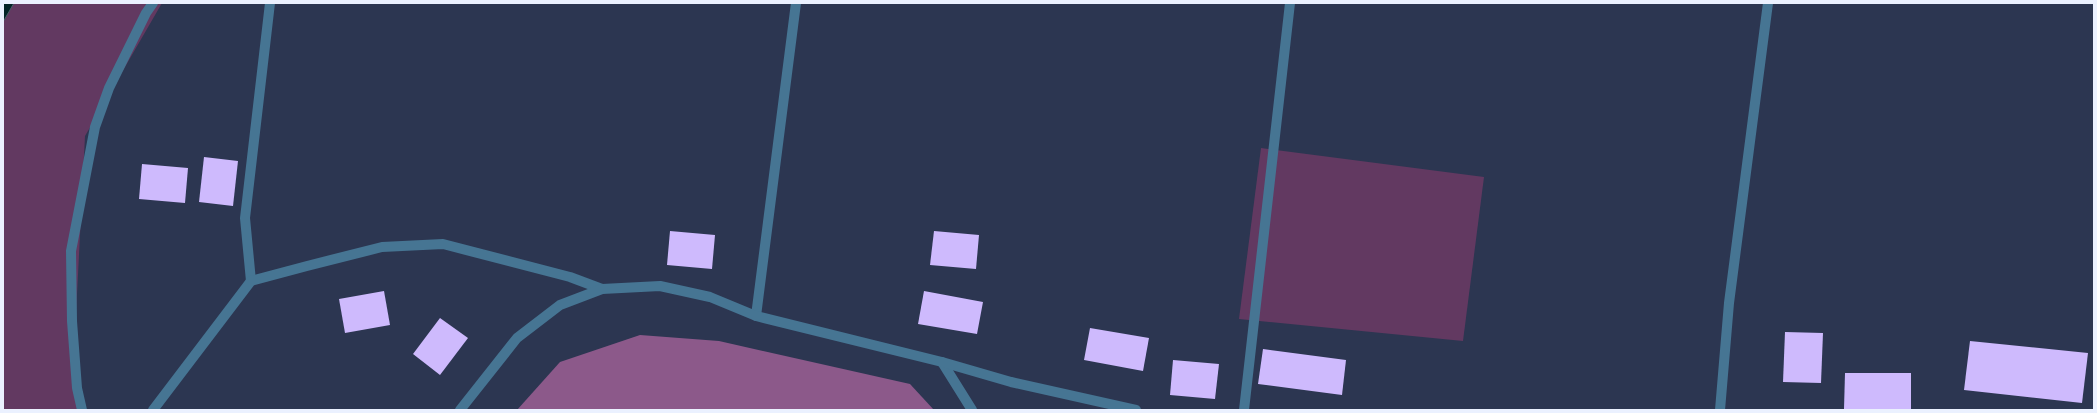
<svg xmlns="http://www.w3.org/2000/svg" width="2097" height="413" viewBox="0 0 2097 413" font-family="Lora,serif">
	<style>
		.green { fill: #623961 }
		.forest { fill: #8c598a }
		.water { fill: #022226; stroke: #486067 }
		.building { fill: #cebafd }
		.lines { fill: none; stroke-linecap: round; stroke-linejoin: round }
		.service { stroke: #467593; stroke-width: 10 }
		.minor { stroke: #467593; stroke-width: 10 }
		.tertiary { stroke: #467593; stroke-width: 10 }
	</style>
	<rect width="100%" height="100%" fill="#2c3651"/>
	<g class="green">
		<polygon points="3,3 162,3 85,136 74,354 86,410 3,410"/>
		<polygon points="1261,148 1484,177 1463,341 1239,319"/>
	</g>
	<polygon class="forest" points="640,335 719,341 910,384 934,410 517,410 560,362"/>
	<polygon class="water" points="3,3 14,3 3,22"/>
	<g class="building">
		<polygon points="204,157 238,161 233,206 199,202"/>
		<polygon points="142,164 188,168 185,203 139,199"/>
		<polygon points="670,231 715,235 712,269 667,265"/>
		<polygon points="934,231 979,235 976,269 930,265"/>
		<polygon points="384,291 390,325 345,333 339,299"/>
		<polygon points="924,291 983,302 977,334 918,324"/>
		<polygon points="440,318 468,338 440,375 413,354"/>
		<polygon points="1090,328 1149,338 1143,371 1084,360"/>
		<polygon points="1785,332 1823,333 1821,383 1783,382"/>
		<polygon points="1970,341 2088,353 2082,403 1964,390"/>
		<polygon points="1263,349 1346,360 1342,395 1258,384"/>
		<polygon points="1173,360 1219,364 1215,399 1170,395"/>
		<polygon points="1845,373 1911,373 1911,409 1844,409"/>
	</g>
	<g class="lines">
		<polyline class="service" points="82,410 77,388 72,321 71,251 95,127 109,88 146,13 153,3"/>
		<g class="minor">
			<polyline points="251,281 245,218 270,3"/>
			<polyline points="756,316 796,3"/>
			<polyline points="942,362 972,410"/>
			<polyline points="153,410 251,281 307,266 382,247 443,244 570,277 602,289"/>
			<polyline points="1244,410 1290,3"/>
			<polyline points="1720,410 1729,303 1768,3"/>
		</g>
		<polyline class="tertiary" points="460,410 517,338 560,305 602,289 660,286 710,297 756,316 942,362 1011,382 1136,410"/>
	</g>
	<rect width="2097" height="413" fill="none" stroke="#ebf1ff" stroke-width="8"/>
</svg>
